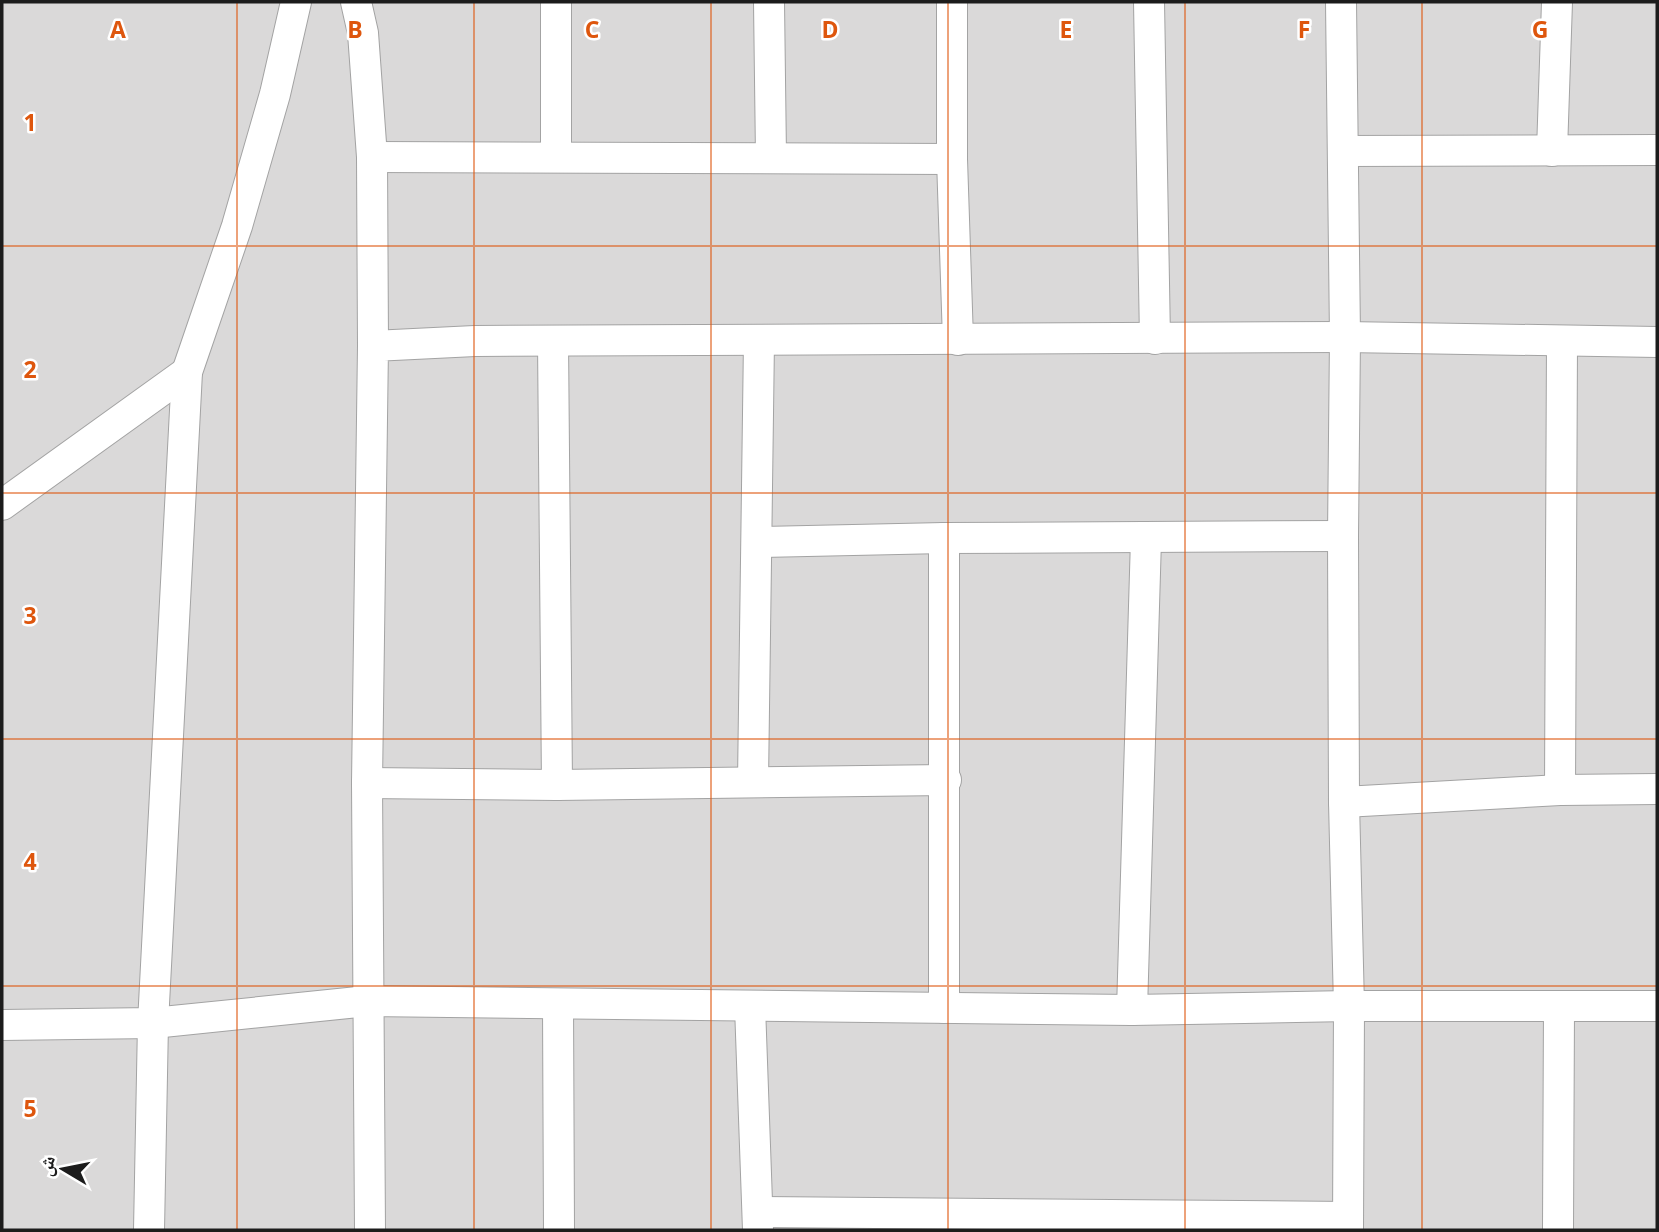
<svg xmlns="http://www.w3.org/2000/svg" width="1659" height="1232" viewBox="0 0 1659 1232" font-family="'Open Sans','Noto Naskh Arabic',sans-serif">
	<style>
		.residential { fill: #dad9d9 }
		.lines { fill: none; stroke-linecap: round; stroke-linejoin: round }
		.minor-casing { stroke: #a3a3a3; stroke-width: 32 }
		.minor { stroke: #fff; stroke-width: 30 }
		.grid { fill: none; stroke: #de560d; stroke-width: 2; stroke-opacity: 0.55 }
		.grid-label { font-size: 23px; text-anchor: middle; font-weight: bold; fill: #de560d; stroke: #fff; stroke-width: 5; stroke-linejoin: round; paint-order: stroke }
	</style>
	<rect width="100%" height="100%" fill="#eee9e0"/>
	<rect class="residential" x="2" y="2" width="1655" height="1228"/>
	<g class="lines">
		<defs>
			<g id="minor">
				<polyline points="356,2 363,33 372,157 373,346"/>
				<polyline points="556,2 556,156"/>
				<polyline points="769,2 771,157"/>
				<polyline points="952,2 952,159 958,340"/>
				<polyline points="1149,2 1155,339"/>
				<polyline points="1341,2 1345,337 1343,536 1344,802 1349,1006 1348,1230"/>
				<polyline points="1343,151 1657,150"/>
				<polyline points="1552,151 1557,2"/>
				<polyline points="372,157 952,159"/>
				<polyline points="553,341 557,785"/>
				<polyline points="2,505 187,372"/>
				<polyline points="944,538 944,1008"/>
				<polyline points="757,542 944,538 1343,536"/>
				<polyline points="753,782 759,340"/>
				<polyline points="367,783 557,785 946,780"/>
				<polyline points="1560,790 1562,341"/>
				<polyline points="1344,802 1560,790 1657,789"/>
				<polyline points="558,1004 559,1230"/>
				<polyline points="750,1006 758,1230"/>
				<polyline points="1132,1010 1146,539"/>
				<polyline points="2,1025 153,1023 368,1001 1132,1010 1349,1006 1657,1006"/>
				<polyline points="758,1212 1348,1217"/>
				<polyline points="149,1230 153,1023 187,372 237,226 275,94 296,2"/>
				<polyline points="370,1230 367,783 373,346 475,341 1345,337 1657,342"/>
				<polyline points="1558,1230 1559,1007"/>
			</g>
		</defs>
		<use href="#minor" class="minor-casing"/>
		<use href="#minor" class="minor"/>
	</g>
	<path class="grid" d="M237 2V1230M474 2V1230M711 2V1230M948 2V1230M1185 2V1230M1422 2V1230M2 246H1657M2 493H1657M2 739H1657M2 986H1657"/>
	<g class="grid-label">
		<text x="118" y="38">A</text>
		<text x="355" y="38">B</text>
		<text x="592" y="38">C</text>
		<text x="830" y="38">D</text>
		<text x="1066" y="38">E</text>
		<text x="1304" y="38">F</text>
		<text x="1540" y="38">G</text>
		<text x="30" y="131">1</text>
		<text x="30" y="378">2</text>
		<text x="30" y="624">3</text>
		<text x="30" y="870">4</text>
		<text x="30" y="1117">5</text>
	</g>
	<rect width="1659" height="1232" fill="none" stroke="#1c1c1c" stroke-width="7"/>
	<g transform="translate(63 1169) rotate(280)" stroke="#ffffff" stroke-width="5" paint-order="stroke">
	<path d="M0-5L12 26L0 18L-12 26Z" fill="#1c1c1c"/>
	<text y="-10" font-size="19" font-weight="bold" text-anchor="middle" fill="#1c1c1c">ش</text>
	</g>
</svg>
